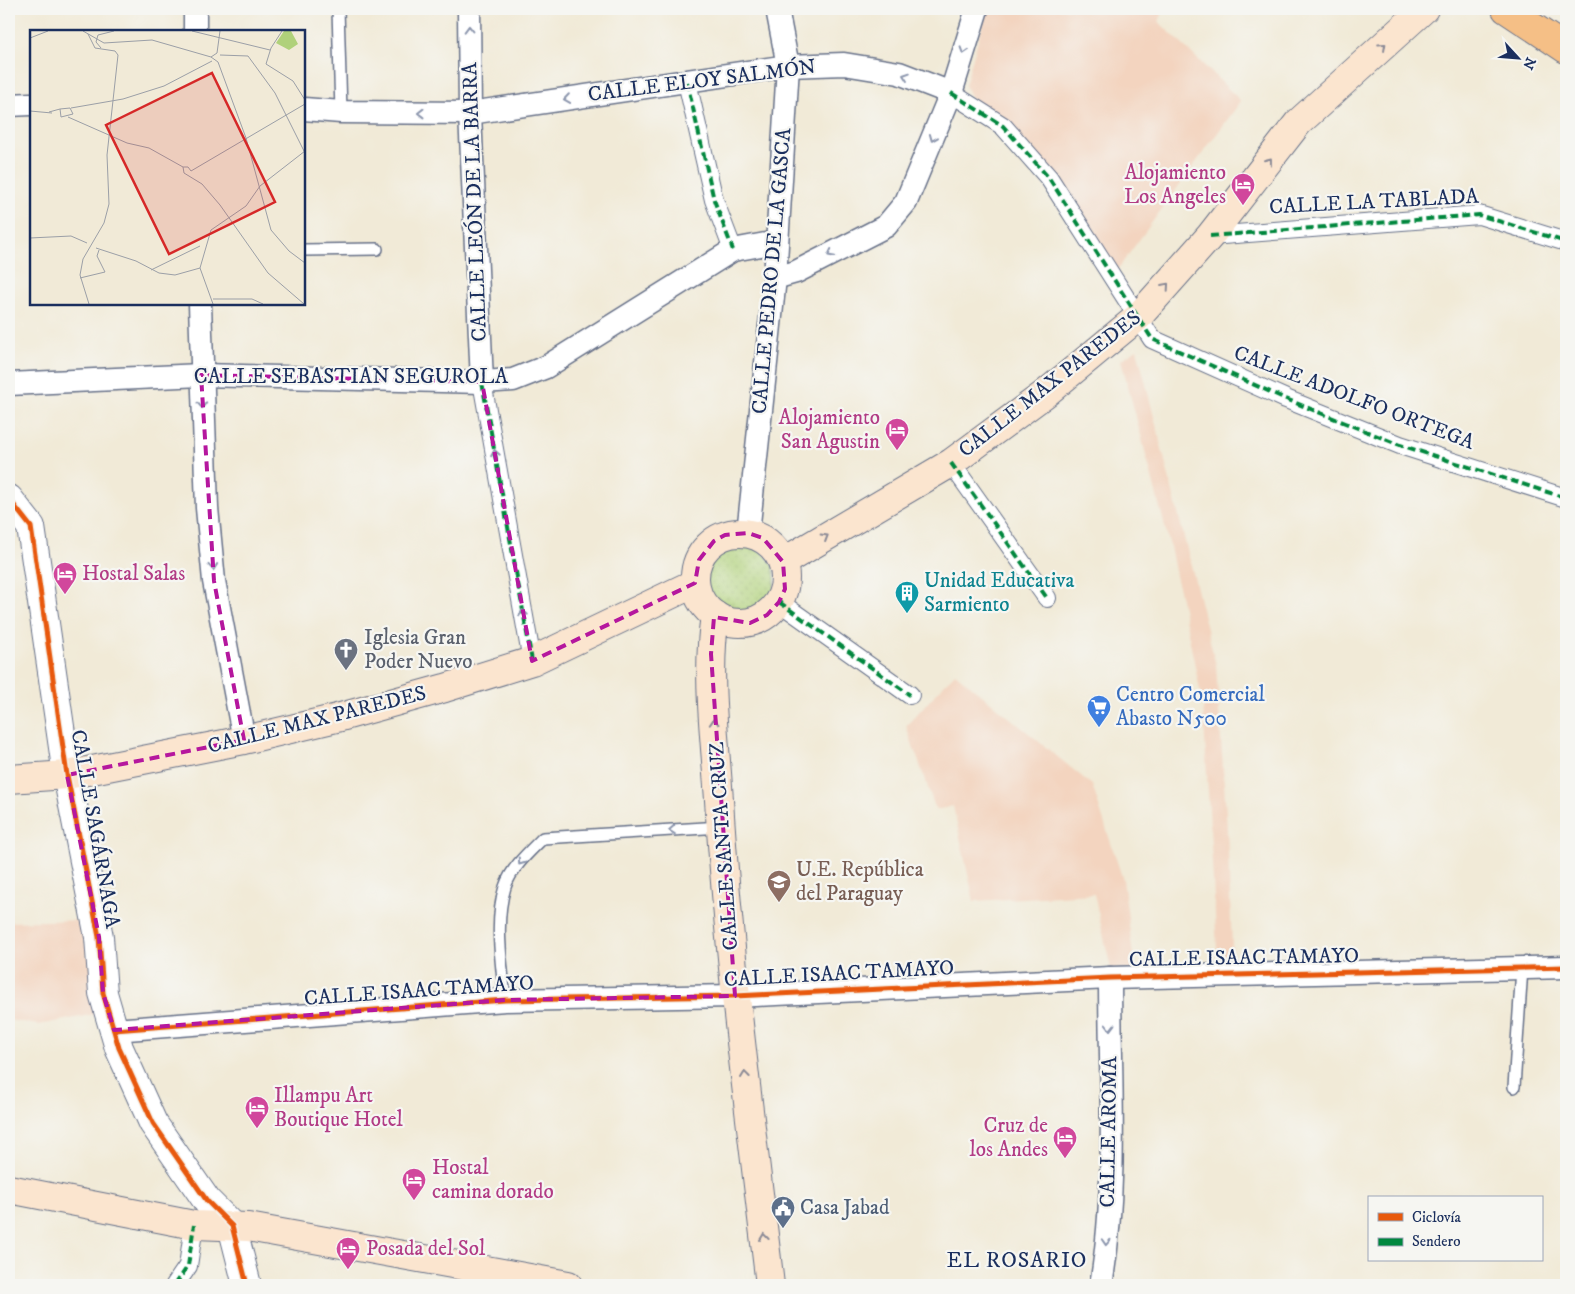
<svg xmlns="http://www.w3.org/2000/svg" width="1575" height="1294" viewBox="0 0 1575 1294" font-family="'IM FELL DW Pica',serif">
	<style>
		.built { fill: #f3d4bf }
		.park { fill: url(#park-dots); stroke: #66806c }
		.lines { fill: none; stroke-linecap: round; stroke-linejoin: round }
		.service-casing { stroke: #667088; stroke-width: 14 }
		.pedestrian-casing { stroke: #667088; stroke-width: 20 }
		.minor-casing { stroke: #667088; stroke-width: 25 }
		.tertiary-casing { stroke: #667088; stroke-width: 30 }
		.secondary-casing { stroke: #667088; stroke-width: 30 }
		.primary-casing { stroke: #667088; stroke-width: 30 }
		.service { stroke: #fff; stroke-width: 11 }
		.pedestrian { stroke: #fff; stroke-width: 18 }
		.minor { stroke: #fff; stroke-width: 22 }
		.tertiary { stroke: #fff; stroke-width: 28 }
		.secondary { stroke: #fbe5cf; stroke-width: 28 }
		.primary { stroke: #f5bf86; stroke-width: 28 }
		.quiet { stroke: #00873e; stroke-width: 4; stroke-dasharray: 8 4; stroke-linecap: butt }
		.cycleway-casing { stroke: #f6f6f2; stroke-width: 8 }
		.cycleway { stroke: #e8590c; stroke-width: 5 }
		.oneway { stroke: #8d97ae }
		.oneway2 { stroke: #8b8a96 }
		.marked { fill: none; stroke: #b5179e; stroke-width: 4; stroke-dasharray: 10 6; stroke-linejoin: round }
		.labels { text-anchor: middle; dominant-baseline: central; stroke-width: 4.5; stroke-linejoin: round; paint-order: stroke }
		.street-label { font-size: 21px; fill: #1b2f5e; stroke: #f6f6f2 }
		.hotel-label { font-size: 21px; fill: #b23c85; stroke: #f6f6f2; text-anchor: start }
		.culture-label { font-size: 21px; fill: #0d838f; stroke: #f6f6f2; text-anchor: start }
		.worship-label { font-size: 21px; fill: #5b616d; stroke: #f6f6f2; text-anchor: start }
		.shop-label { font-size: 21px; fill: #366cbe; stroke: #f6f6f2; text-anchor: start }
		.education-label { font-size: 21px; fill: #785e54; stroke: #f6f6f2; text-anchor: start }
		.service-label { font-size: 21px; fill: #4e5e75; stroke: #f6f6f2; text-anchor: start }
		.neighbourhood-label { font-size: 22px; letter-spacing: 1px; fill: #1b2f5e; stroke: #f6f6f2 }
		.inset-road { fill: none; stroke: #9b9fa7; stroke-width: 1 }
		.view { fill: #d62828; fill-opacity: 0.15; stroke: #d62828; stroke-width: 2.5 }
		.inset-edge { fill: none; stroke: #1b2f5e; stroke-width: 2.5 }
	</style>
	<defs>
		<pattern id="park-dots" width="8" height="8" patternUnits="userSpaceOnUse" patternTransform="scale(1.25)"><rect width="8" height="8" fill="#b0d17a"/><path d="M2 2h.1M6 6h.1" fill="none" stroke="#97b46c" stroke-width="1.8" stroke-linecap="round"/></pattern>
	</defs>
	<rect width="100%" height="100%" fill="#f6f6f2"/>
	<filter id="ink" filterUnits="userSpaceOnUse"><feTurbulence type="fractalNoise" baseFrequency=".02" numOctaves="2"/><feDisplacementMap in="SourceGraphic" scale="10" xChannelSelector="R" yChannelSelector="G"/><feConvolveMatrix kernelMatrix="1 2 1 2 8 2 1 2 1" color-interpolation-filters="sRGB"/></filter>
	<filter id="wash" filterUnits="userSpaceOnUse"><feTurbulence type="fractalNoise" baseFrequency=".0096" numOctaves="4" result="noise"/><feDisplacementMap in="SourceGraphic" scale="20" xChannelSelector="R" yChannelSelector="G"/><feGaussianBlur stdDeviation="1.12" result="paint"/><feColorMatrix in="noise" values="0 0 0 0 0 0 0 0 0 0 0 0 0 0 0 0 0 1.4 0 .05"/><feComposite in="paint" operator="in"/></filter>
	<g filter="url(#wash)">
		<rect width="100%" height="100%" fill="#f1ead7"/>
		<g class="built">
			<polygon points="987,9 1164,9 1159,22 1241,101 1109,281 1075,216 974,106 965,85"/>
			<polygon points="1137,349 1216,665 1227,829 1233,969 1218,967 1203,704 1169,542 1121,360"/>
			<polygon points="955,673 1092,785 1123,880 1135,970 1111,969 1094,894 974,901 953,806 936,810 906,726"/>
			<polygon points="85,920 101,1013 38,1025 9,1020 9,922"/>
		</g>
		<circle class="park" cx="741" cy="579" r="34"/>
	</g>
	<g filter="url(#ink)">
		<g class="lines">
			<defs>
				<g id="service">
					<polyline points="338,9 341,112"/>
					<polyline points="304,250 377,249"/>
					<path d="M505 1000C502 964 494 922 505 887 511 868 529 852 543 838L721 827"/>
					<polyline points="1514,1087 1522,968"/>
				</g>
				<g id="pedestrian">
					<polyline points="687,82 714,200 733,250"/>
					<polyline points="951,93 1003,126 1049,178 1152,339 1286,399 1400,445 1566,498"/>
					<polyline points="1210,236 1479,215 1566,242"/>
					<polyline points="482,382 532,661"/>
					<polyline points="951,463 1047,598"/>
					<polyline points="779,602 910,695"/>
					<polyline points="175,1285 188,1266 194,1225"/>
				</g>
				<g id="minor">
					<polyline points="195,9 195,31"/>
					<polyline points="469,9 470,113 482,382"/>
					<polyline points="9,105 31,104"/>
					<polyline points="304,109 341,112 470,113 788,66 844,64 899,73 951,93"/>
					<polyline points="775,278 796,272 886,226 906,202 951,93 977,9"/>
					<polyline points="200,304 207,508 214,581 244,740"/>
					<polyline points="9,384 201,375 482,382 513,380 546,367 733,250 777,242"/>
					<polyline points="748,533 775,278 788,66 777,9"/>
					<polyline points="114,1030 505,1000 735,996 1110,978 1566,967"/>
					<path d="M1101 1285C1118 1185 1110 1079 1110 978"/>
				</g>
				<polyline id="tertiary" points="9,499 31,527 67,775 99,937 103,993 119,1048 153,1123 207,1201 232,1226 247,1285"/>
				<g id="secondary">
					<circle cx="740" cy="578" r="45"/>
					<polyline points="783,562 951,463 1046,393 1138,317 1210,236 1298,123 1424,9"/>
					<path d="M715 615C706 676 715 739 719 800 729 963 751 1124 770 1285"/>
					<polyline points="9,779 67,775 244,740 337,718 445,688 532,661 695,583"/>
					<polyline points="9,1189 194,1225 248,1227 568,1285"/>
				</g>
				<polyline id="primary" points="1506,9 1566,49"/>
			</defs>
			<use href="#service" class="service-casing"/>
			<use href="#pedestrian" class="pedestrian-casing"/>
			<use href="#minor" class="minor-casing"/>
			<use href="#tertiary" class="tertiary-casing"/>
			<use href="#secondary" class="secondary-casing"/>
			<use href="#primary" class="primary-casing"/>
			<use href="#service" class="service"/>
			<use href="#pedestrian" class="pedestrian"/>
			<use href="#minor" class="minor"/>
			<use href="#tertiary" class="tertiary"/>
			<use href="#secondary" class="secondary"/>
			<use href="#primary" class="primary"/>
			<g class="quiet">
				<polyline points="687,82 714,200 733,250"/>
				<polyline points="951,93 1003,126 1049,178 1152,339 1286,399 1400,445 1566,498"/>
				<polyline points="1210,236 1479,215 1566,242"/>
				<polyline points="482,382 532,661"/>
				<polyline points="951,463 1047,598"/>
				<polyline points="779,602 910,695"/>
				<polyline points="175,1285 188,1266 194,1225"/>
			</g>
			<defs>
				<g id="cycleway">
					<polyline points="9,499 31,527 67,775 99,937 103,993 119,1048 153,1123 207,1201 232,1226 247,1285"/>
					<polyline points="114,1030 505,1000 735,996 1110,978 1566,967"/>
				</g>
			</defs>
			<use href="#cycleway" class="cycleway-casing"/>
			<use href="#cycleway" class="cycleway"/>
		</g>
		<defs><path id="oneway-chevron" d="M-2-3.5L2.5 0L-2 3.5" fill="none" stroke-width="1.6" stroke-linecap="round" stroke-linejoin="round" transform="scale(1.25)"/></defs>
		<g class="oneway">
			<use href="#oneway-chevron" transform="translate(469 29) rotate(-91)"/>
			<use href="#oneway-chevron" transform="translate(964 51) rotate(107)"/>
			<use href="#oneway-chevron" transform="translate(906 76) rotate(-161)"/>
			<use href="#oneway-chevron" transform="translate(567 99) rotate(172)"/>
			<use href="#oneway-chevron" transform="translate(421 113) rotate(-180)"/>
			<use href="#oneway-chevron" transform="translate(933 138) rotate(112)"/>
			<use href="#oneway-chevron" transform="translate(831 254) rotate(153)"/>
			<use href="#oneway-chevron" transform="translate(202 405) rotate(87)"/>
			<use href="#oneway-chevron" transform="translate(495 453) rotate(-100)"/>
			<use href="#oneway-chevron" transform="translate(213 567) rotate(85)"/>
			<use href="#oneway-chevron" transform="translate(523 613) rotate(-100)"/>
			<use href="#oneway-chevron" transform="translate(672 830) rotate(176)"/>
			<use href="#oneway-chevron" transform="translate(521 862) rotate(125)"/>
			<use href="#oneway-chevron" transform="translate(1110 1027) rotate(90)"/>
			<use href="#oneway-chevron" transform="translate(1106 1242) rotate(93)"/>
		</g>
		<g class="oneway2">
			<use href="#oneway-chevron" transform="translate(1383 46) rotate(-42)"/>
			<use href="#oneway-chevron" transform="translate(1269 161) rotate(-52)"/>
			<use href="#oneway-chevron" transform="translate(1166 286) rotate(-49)"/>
			<use href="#oneway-chevron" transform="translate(825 537) rotate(-31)"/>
			<use href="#oneway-chevron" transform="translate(714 722) rotate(-93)"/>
			<use href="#oneway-chevron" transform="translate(745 1075) rotate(-97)"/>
			<use href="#oneway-chevron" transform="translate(764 1237) rotate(-97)"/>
		</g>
	</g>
	<path class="marked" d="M201 375 482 382 532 661 695 583 699 560 714 541 725 535 748 533 763 538 783 562 785 589 779 602 767 615 750 623 714 617 711 654 735 996 505 1000 114 1030 103 993 99 937 67 775 244 740 214 581Z"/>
	<defs>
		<symbol id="hotel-pin" viewBox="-11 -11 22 30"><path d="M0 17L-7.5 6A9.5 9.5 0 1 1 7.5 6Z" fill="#d1479c" stroke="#f6f6f2"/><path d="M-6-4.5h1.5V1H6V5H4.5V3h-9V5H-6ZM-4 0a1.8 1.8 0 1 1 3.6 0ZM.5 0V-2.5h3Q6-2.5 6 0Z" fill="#fff"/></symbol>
		<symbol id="building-pin" viewBox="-11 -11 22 30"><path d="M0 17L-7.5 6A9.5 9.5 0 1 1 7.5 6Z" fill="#0f9aa8" stroke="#f6f6f2"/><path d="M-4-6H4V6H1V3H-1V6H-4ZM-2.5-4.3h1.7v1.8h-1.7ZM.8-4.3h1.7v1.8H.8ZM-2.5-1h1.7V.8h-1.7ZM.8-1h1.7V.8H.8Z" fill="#fff"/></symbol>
		<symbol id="church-pin" viewBox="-11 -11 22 30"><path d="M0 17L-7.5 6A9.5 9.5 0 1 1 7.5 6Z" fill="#6b7280" stroke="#f6f6f2"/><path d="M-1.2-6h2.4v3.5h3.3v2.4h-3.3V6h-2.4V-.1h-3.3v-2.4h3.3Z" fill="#fff"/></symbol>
		<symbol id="supermarket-pin" viewBox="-11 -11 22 30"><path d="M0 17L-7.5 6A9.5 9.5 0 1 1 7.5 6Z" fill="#3f7fe0" stroke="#f6f6f2"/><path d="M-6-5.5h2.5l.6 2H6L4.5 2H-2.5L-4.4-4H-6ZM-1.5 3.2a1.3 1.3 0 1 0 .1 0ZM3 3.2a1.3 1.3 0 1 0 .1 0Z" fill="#fff"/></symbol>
		<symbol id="school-pin" viewBox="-11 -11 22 30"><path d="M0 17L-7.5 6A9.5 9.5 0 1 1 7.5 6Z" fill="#8d6e63" stroke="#f6f6f2"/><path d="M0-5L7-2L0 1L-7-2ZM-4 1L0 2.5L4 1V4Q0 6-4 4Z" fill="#fff"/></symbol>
		<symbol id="civic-pin" viewBox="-11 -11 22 30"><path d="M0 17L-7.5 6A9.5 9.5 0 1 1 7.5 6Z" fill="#5c6f8a" stroke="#f6f6f2"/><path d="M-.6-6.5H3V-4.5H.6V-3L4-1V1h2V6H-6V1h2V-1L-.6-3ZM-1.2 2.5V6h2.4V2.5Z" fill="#fff"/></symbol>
	</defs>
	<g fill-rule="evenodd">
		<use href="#hotel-pin" x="1229" y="171" width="28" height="38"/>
		<use href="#hotel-pin" x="883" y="416" width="28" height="38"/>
		<use href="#hotel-pin" x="51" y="560" width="28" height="38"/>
		<use href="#building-pin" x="893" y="579" width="28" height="38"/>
		<use href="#church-pin" x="332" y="636" width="28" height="38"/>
		<use href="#supermarket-pin" x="1085" y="693" width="28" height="38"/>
		<use href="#school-pin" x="765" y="868" width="28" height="38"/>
		<use href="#hotel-pin" x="243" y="1094" width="28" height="38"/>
		<use href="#hotel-pin" x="1051" y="1124" width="28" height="38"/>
		<use href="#hotel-pin" x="400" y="1166" width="28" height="38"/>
		<use href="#civic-pin" x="769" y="1194" width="28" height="38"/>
		<use href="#hotel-pin" x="334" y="1235" width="28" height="38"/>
	</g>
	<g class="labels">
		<g class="street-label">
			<text transform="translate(702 81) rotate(-7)">CALLE ELOY SALMÓN</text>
			<text transform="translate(475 202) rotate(-92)">CALLE LEÓN DE LA BARRA</text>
			<text transform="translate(1374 202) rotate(-3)">CALLE LA TABLADA</text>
			<text transform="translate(772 271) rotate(-85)">CALLE PEDRO DE LA GASCA</text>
			<text x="351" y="377">CALLE SEBASTIAN SEGUROLA</text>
			<text transform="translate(1050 384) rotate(-38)">CALLE MAX PAREDES</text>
			<text transform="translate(1354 398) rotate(21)">CALLE ADOLFO ORTEGA</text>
			<text transform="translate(317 720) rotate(-14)">CALLE MAX PAREDES</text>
			<text transform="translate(95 829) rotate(80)">CALLE SAGÁRNAGA</text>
			<text transform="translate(724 846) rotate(-94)">CALLE SANTA CRUZ</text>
			<text transform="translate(1244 958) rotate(-1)">CALLE ISAAC TAMAYO</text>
			<text transform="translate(839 974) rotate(-3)">CALLE ISAAC TAMAYO</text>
			<text transform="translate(419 991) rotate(-4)">CALLE ISAAC TAMAYO</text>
			<text transform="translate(1109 1132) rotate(-89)">CALLE AROMA</text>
		</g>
		<g class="hotel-label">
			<text x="1226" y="173" text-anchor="end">Alojamiento<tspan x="1226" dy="24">Los Angeles</tspan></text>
			<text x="880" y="418" text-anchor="end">Alojamiento<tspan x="880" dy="24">San Agustin</tspan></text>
			<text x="82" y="574">Hostal Salas</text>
			<text x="274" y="1096">Illampu Art<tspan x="274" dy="24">Boutique Hotel</tspan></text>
			<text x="1048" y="1126" text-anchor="end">Cruz de<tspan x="1048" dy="24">los Andes</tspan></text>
			<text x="432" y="1168">Hostal<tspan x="432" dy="24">camina dorado</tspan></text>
			<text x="366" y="1249">Posada del Sol</text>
		</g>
		<g class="culture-label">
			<text x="924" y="581">Unidad Educativa<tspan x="924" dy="24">Sarmiento</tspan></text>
		</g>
		<g class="worship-label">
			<text x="364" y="638">Iglesia Gran<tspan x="364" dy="24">Poder Nuevo</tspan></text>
		</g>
		<g class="shop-label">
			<text x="1116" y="695">Centro Comercial<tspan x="1116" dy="24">Abasto N500</tspan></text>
		</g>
		<g class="education-label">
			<text x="796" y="870">U.E. República<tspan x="796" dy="24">del Paraguay</tspan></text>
		</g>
		<g class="service-label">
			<text x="800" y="1208">Casa Jabad</text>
		</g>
		<g class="neighbourhood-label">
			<text x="1017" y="1260">EL ROSARIO</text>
		</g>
	</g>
	<g transform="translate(30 30)">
		<rect width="275" height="275" fill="#f1ead7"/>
		<path d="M254 1H261L268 14 259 20 246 13Z" fill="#b0d17a"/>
		<path class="inset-road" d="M53 1 74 13 122 10 181 27M162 1 240 20M252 1 241 18 236 34 263 51 275 70M58 4 65 18 85 21 88 25 77 125 79 174 74 193 53 229 50 245 59 274M0 8 18 1M71 18 66 12 68 5 84 1M187 23 190 1M187 23 181 27 188 32M190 25 218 26 245 63 275 123M188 32 216 108 241 200 259 221 275 233M41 78 93 69 134 56 182 31M0 81 22 83M19 82 30 79 40 78 43 84 31 87 30 79M38 87 97 113 119 118 153 137H158L161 141M153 137 154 143 172 154 190 175 238 243 274 274M161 141 275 74M0 208 41 206 57 213M66 218 106 231 129 243 145 245 170 238M121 240 170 216M50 248 75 242 67 226 69 220M183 269H222L233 274M183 274 170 238 181 200 216 176 230 156 275 121"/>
		<path class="view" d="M182 43 245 172 139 224 76 95Z"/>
		<rect width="275" height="275" class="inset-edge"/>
	</g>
	<rect width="1575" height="1294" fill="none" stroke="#f6f6f2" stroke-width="30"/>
	<rect x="1368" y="1196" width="175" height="65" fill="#f6f6f2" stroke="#9ea6b7"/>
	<rect x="1378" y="1213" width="25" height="8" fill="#e8590c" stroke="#9ea6b7"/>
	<text x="1412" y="1222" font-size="15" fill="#1b2f5e">Ciclovía</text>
	<rect x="1378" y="1238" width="25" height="8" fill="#00873e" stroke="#9ea6b7"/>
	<text x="1412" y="1246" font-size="15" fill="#1b2f5e">Sendero</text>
	<g transform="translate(1518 58) rotate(116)" stroke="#f6f6f2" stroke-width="4" paint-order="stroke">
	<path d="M0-4L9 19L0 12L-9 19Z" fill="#1b2f5e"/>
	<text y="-8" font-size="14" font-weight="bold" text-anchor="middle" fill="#1b2f5e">N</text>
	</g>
</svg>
